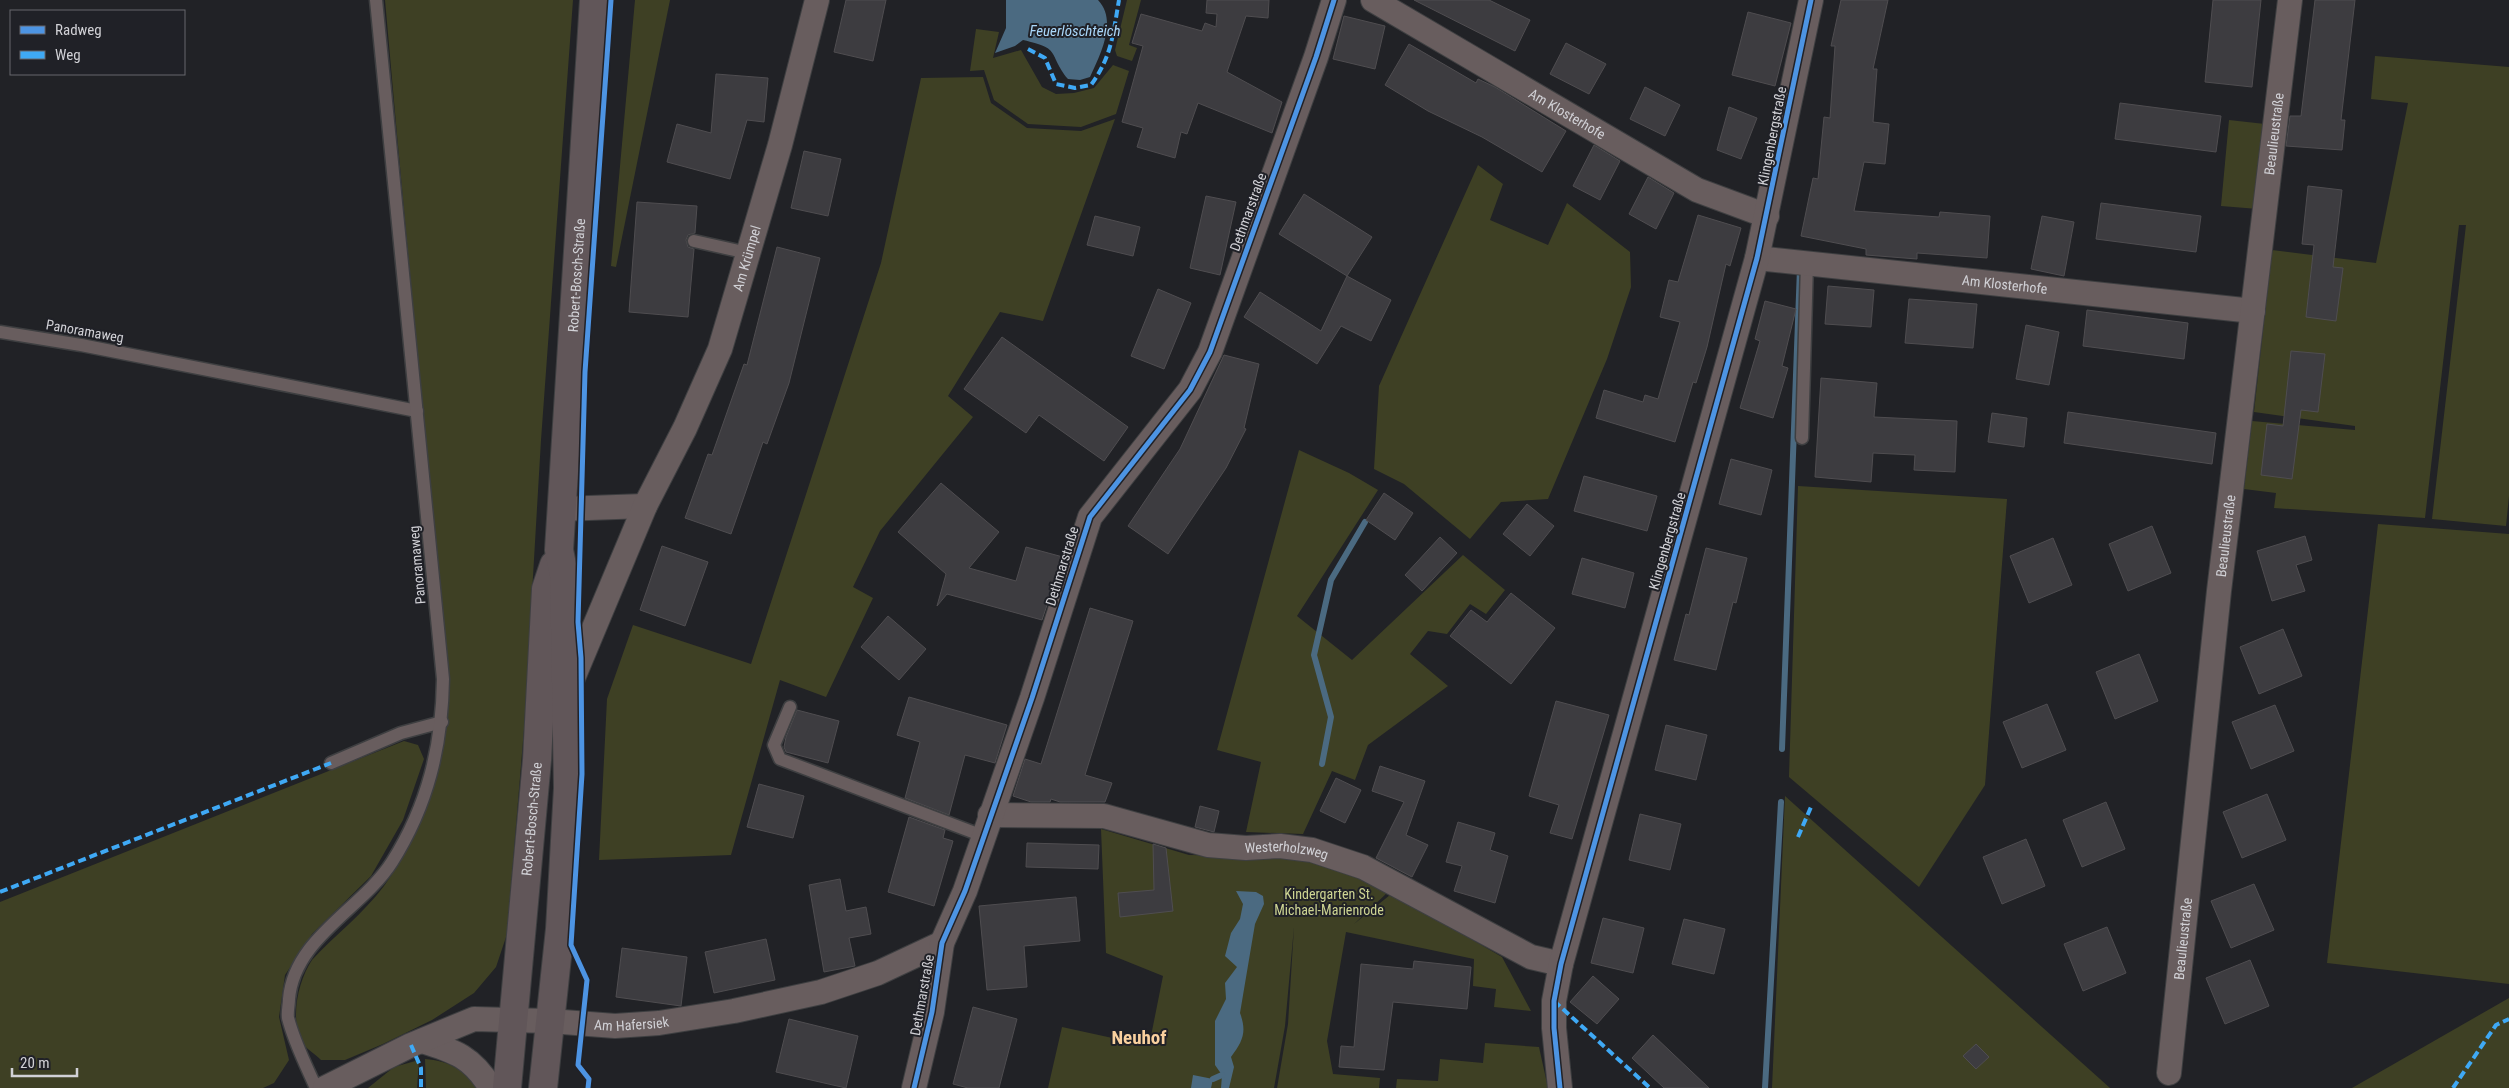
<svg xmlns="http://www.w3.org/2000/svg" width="2509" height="1088" viewBox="0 0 2509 1088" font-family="'Roboto Condensed',sans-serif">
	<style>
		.green { fill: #3e4024 }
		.water { fill: #4b6a81 }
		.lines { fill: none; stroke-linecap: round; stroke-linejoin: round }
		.stream { stroke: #4b6a81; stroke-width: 6 }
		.building { fill: #3d3c40; stroke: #4f4d50 }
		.service-casing { stroke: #3e3f41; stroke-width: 15 }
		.minor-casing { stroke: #3e3f41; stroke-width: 26 }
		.secondary-casing { stroke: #3e3f41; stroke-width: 30 }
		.service { stroke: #685d5e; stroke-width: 12 }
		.minor { stroke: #685d5e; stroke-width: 24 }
		.secondary { stroke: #615659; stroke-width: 28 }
		.quiet { stroke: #3fa9f5; stroke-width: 4; stroke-dasharray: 8 4; stroke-linecap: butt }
		.cycleway-casing { stroke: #202127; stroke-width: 8 }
		.cycleway { stroke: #4d94e3; stroke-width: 5 }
		.labels { text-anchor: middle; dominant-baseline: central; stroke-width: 4; stroke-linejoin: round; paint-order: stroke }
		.street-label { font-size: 14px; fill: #d1d1d6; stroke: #202127 }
		.park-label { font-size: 14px; fill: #ced593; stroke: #202127 }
		.water-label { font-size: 15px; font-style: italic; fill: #aad7fa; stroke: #202127 }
		.district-label { font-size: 19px; font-weight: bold; fill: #f9d09e; stroke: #202127 }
	</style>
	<rect width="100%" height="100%" fill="#212226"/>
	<g class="green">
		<path d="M385 0H573L541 440 524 729 507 934 496 967 474 993 432 1020 383 1044 345 1060H321C316 1055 307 1049 303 1044 289 1020 298 981 312 960 335 935 363 914 384 886 426 829 443 764 449 694 429 463 405 232 385 0Z"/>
		<polygon points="635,0 670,0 616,267 611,266"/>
		<polygon points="1127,0 1141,0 1129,45 1137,48 1132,61 1117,56 1115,50"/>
		<polygon points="976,29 999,32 993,58 1021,50 1042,87 1056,94 1074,93 1094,88 1113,65 1129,71 1116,114 1081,127 1028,124 994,100 984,70 970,71"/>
		<polygon points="2375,56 2509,67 2509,496 2506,526 2432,519 2466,225 2459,225 2425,518 2274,508 2276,493 2244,489 2252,421 2355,430 2355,426 2254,412 2272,250 2376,263 2408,103 2371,99"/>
		<polygon points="983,77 991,103 1027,128 1081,131 1115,119 1043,321 1000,312 948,396 973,417 880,531 853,587 873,598 826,697 780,680 731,855 599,860 607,699 633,625 751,664 881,263 921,78"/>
		<polygon points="2229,120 2265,124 2258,209 2221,206"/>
		<polygon points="1478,165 1503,184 1490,220 1548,245 1567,203 1630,252 1631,287 1607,359 1548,499 1501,502 1470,539 1404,484 1374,469 1379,386"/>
		<polygon points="1299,450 1349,473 1378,490 1297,616 1352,660 1463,555 1505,590 1486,614 1470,604 1447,634 1428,631 1410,654 1448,686 1368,745 1355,780 1332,771 1303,834 1246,832 1261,762 1217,750"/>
		<polygon points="1798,486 2007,499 1985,785 1919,887 1789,777"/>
		<polygon points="2378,524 2509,534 2509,984 2327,963"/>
		<polygon points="404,741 418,745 424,759 403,820 371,876 312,934 285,975 279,1017 289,1060 274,1083 263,1088 0,1088 0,902"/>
		<polygon points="1785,796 2110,1088 1772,1088"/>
		<polygon points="1101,829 1189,855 1295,857 1314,861 1356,876 1387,893 1354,924 1390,895 1421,910 1502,957 1531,1011 1494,1007 1496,989 1473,986 1474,959 1346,932 1327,1041 1333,1074 1380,1078 1379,1088 1277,1088 1288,1024 1294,927 1285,1026 1274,1088 1048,1088 1062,1027 1149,1046 1163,976 1106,953"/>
		<polygon points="2509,998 2509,1088 2352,1088"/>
		<polygon points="1485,1043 1539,1047 1548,1088 1396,1088 1397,1079 1438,1081 1440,1059 1483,1063"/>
		<path d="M425 1059C449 1061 463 1069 477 1088H426Z"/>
		<polygon points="419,1060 417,1088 368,1088 394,1067"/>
	</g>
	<g class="water">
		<path d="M1006 0H1098C1118 21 1100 55 1090 77L1080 80 1068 79C1047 53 1063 49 1023 40L1015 46 995 53 1006 28Z"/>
		<path d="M1236 891 1256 892 1263 896 1264 904 1255 924 1240 1013C1247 1032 1243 1041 1231 1057L1234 1067 1229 1088H1221L1222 1075 1215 1065V1021L1226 999 1225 983 1237 967 1225 956 1231 933 1240 919 1243 904Z"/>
		<polygon points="1193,1075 1213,1079 1211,1088 1191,1088"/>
	</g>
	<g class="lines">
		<g class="stream">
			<polyline points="1782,749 1800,268"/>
			<polyline points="1322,764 1331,717 1314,655 1331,580 1365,522"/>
			<polyline points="1213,1079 1222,1075"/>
			<polyline points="1765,1088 1781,802"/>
		</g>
	</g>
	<g class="building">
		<polygon points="846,0 886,0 873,61 834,52"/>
		<polygon points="1207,0 1269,0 1268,18 1246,16 1227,72 1282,102 1272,133 1198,103 1187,134 1181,132 1175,158 1137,147 1143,128 1122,122 1143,46 1132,43 1141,14 1202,31 1205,23 1216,27 1217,14 1206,13"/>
		<polygon points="1414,0 1489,0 1530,20 1515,51"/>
		<polygon points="1841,0 1888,0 1873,69 1877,69 1873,122 1889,124 1885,164 1864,162 1854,211 1939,217 1940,212 1990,216 1987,258 1917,253 1917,259 1866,255 1866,249 1801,236 1813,178 1818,179 1824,117 1830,118 1835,46 1831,46"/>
		<polygon points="2213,0 2261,0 2252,87 2205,82"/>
		<polygon points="2315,0 2355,0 2341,120 2345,120 2342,150 2286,146 2290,116 2301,116"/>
		<polygon points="1748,12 1791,23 1775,86 1732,75"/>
		<polygon points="1344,16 1385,26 1375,69 1333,59"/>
		<polygon points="1566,43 1606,64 1589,94 1550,74"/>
		<polygon points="1409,44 1476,83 1478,79 1495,87 1566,131 1542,172 1482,137 1428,111 1385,85"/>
		<polygon points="716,74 768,78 764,122 747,120 730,179 667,162 677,124 711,133"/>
		<polygon points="1645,87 1680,105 1665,136 1630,119"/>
		<polygon points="2120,103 2221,116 2216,152 2115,139"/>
		<polygon points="1729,107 1757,118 1741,159 1717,150"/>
		<polygon points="1594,145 1620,161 1600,200 1573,186"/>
		<polygon points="804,151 841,159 828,216 791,208"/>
		<polygon points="1648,177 1674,193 1656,229 1629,214"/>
		<polygon points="2308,186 2342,190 2333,267 2343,268 2336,321 2306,317 2314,245 2302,244"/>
		<polygon points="1304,194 1372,237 1347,276 1279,234"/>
		<polygon points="1206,196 1236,202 1220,275 1190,268"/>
		<polygon points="637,202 697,206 695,233 688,235 686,240 688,247 694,249 688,317 629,312"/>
		<polygon points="2101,203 2201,216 2196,252 2096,239"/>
		<polygon points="1698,215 1741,228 1730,266 1726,264 1707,347 1696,383 1693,382 1675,442 1596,418 1604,390 1643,402 1645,395 1658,399 1680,322 1660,317 1669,280 1678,282"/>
		<polygon points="1095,216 1140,227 1133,256 1087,245"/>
		<polygon points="2042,216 2074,222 2064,276 2031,269"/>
		<polygon points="777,247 820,258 789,383 767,444 763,442 731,534 685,518 708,454 712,455 744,364 747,365"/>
		<polygon points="1347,276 1391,300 1371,341 1341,326 1317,364 1244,317 1260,292 1321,331"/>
		<polygon points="1828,286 1874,290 1871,327 1825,324"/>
		<polygon points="1158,289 1191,303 1164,369 1131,356"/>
		<polygon points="1909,299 1977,304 1973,348 1905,343"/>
		<polygon points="1765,301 1796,309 1782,366 1788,368 1773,418 1740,408 1760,341 1755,339"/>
		<polygon points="2087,310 2188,323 2184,359 2083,346"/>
		<polygon points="2026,325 2059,332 2049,385 2016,379"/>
		<polygon points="1002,337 1128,427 1104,461 1039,415 1026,433 964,389"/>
		<polygon points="2291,351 2325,354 2318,412 2301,410 2292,479 2261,475 2267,424 2283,426"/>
		<polygon points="1224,355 1259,364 1244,428 1246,429 1226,468 1168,554 1128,526 1180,449"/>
		<polygon points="1821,378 1877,383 1874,417 1957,421 1955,472 1914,470 1915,455 1873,453 1871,482 1815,477"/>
		<polygon points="2068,412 2216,433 2212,464 2064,443"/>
		<polygon points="1992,413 2027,418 2024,447 1988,442"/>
		<polygon points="1731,459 1772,470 1761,515 1719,504"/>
		<polygon points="1584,476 1657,496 1647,531 1574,511"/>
		<polygon points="941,483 999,532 969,568 1016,581 1026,547 1063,557 1042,620 947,594 937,606 946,574 898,532"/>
		<polygon points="1384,493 1413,513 1395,540 1366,520"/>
		<polygon points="1527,504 1554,526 1530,556 1503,534"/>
		<polygon points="2152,526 2171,573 2128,591 2109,544"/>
		<polygon points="2305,536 2312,560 2296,565 2305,591 2272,601 2257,551"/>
		<polygon points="1440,537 1457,553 1422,591 1405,575"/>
		<polygon points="2053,538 2072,585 2029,603 2010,556"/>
		<polygon points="662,546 708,562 685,626 640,610"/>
		<polygon points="1706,548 1747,558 1736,603 1733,602 1716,670 1674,660 1686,614 1689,615"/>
		<polygon points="1582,558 1634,573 1625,608 1572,594"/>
		<polygon points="1511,593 1555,628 1511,684 1450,636 1471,610 1487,622"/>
		<polygon points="1090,608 1133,621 1085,775 1112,783 1105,802 1060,802 1051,799 1050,802 1031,802 1013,796 1025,759 1041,764"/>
		<polygon points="888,616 926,649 899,680 861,647"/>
		<polygon points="2283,629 2302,676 2259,694 2240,647"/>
		<polygon points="2139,654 2158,701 2115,719 2096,672"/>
		<polygon points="909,697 1007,725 995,763 965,755 949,815 905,798 920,742 897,735"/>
		<polygon points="1556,701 1609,715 1572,839 1550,833 1559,805 1529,796"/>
		<polygon points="2047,704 2066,750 2022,768 2003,722"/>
		<polygon points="2275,705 2294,751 2251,769 2232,722"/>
		<polygon points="797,710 839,721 828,763 786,752 784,747 786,737"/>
		<polygon points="1666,725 1707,735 1696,780 1655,770"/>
		<polygon points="1380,766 1425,781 1406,835 1428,845 1412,877 1376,858 1404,802 1372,791"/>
		<polygon points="1336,778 1361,790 1345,823 1320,811"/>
		<polygon points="759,784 804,796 793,838 747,827"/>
		<polygon points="2267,794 2286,840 2242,858 2223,812"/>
		<polygon points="2106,802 2125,849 2082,867 2063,820"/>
		<polygon points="1200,806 1219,811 1214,832 1195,827"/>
		<polygon points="1640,814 1681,824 1670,870 1629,860"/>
		<polygon points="909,817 945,830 943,838 953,841 934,906 888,892"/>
		<polygon points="1458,822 1495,833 1490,850 1508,856 1495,903 1454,891 1462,866 1446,862"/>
		<polygon points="2026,839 2045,886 2002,904 1983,857"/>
		<polygon points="1027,843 1099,845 1098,869 1026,867"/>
		<polygon points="1153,844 1166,848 1173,911 1120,917 1118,893 1154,890"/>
		<polygon points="840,879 846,911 866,907 871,934 849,938 855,966 824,972 809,885"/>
		<polygon points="2254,884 2274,930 2231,948 2211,901"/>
		<polygon points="1076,897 1080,941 1024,946 1027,987 987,990 979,906"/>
		<polygon points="1603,918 1644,928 1633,973 1591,963"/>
		<polygon points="1684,919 1725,929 1714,974 1672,964"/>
		<polygon points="2107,927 2126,973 2083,991 2064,944"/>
		<polygon points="766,939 775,980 714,993 705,952"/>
		<polygon points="622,948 687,957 681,1006 616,997"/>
		<polygon points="2250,960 2269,1006 2225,1024 2206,978"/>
		<polygon points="1414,961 1471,967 1467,1009 1393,1002 1384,1070 1339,1067 1341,1046 1354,1047 1361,964 1413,969"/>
		<polygon points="1593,976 1619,999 1597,1024 1570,1002"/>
		<polygon points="973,1007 1017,1019 999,1088 968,1088 953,1084"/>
		<polygon points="789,1019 858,1036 846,1088 776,1072"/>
		<polygon points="1653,1035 1709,1088 1664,1088 1632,1058"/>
		<polygon points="1976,1044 1989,1057 1976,1069 1963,1056"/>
	</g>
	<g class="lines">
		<defs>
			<g id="service">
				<polyline points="694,241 748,253"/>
				<polyline points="0,332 81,345 417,411"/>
				<polyline points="1802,438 1807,263"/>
				<polyline points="790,707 774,745 780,759 983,836"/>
				<polyline points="331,763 401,733 442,722"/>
				<path d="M316 1088C306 1065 294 1042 288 1018 287 1012 289 1005 289 999 294 938 362 909 392 862 428 805 442 746 443 679L376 0"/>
			</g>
			<g id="minor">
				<path id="s1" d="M1373 0 1697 190 1767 216"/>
				<path id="s2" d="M1757 258 2253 311"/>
				<polyline points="560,509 645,506"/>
				<path id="s3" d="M568 690 645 506 685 428 720 349 780 145 817 0"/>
				<path id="s4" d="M990 815 1104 816 1208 845 1246 848 1280 846 1312 850 1363 867 1531 957 1561 964"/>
				<path d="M422 1041C455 1051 472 1057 491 1088"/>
				<path id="s5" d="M2169 1073 2219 591 2290 0"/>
				<path id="s6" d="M325 1088 411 1045 474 1019 550 1021 615 1026 659 1023 734 1011 821 992 878 973 942 943"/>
				<polyline points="914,1088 932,1012 942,943 965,891 1032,698 1090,517 1190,390 1210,352 1316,57 1334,0"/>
				<polyline points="1560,1088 1554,1028 1554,1001 1561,964 1757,258 1811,0"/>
			</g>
			<g id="secondary">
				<path id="s7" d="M507 1088 537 760 546 589 554 565"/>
				<path id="s8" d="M543 1088 560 929 568 788 564 575 559 550 594 0"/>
			</g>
		</defs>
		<use href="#service" class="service-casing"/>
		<use href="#minor" class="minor-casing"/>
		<use href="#secondary" class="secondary-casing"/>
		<use href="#service" class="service"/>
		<use href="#minor" class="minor"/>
		<use href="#secondary" class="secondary"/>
		<g class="quiet">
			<path d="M1028 49 1045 58 1056 84 1075 88 1091 85C1112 56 1113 34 1119 0"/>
			<polyline points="1798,837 1811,807"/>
			<polyline points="0,892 331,763"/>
			<polyline points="1554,1001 1650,1088"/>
			<polyline points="411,1045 421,1068 421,1088"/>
			<polyline points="2453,1088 2496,1025 2509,1019"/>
		</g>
		<defs>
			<g id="cycleway">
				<polyline points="588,1088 589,1079 578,1065 587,980 571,945 582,774 581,658 578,622 585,372 611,0"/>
				<polyline points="914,1088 932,1012 942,943 965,891 1032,698 1090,517 1190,390 1210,352 1316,57 1334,0"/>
				<polyline points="1560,1088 1554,1028 1554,1001 1561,964 1757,258 1811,0"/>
			</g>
		</defs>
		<use href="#cycleway" class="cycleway-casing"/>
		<use href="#cycleway" class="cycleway"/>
	</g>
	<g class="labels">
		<g class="street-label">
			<text stroke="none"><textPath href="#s1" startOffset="225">Am Klosterhofe</textPath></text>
			<text stroke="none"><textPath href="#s5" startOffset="945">Beaulieustraße</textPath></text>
			<text transform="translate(1772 136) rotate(-79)">Klingenbergstraße</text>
			<text transform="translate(1248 212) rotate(-70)">Dethmarstraße</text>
			<text stroke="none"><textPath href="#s3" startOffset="468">Am Krümpel</textPath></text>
			<text stroke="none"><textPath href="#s8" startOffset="815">Robert-Bosch-Straße</textPath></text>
			<text stroke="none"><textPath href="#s2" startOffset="249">Am Klosterhofe</textPath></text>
			<text transform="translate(85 331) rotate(10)">Panoramaweg</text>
			<text stroke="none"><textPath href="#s5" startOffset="540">Beaulieustraße</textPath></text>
			<text transform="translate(1667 541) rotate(-74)">Klingenbergstraße</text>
			<text transform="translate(417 565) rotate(-95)">Panoramaweg</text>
			<text transform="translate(1062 566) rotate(-73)">Dethmarstraße</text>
			<text stroke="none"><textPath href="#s7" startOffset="270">Robert-Bosch-Straße</textPath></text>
			<text stroke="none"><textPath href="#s4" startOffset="301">Westerholzweg</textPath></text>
			<text stroke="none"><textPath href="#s5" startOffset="135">Beaulieustraße</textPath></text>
			<text transform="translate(922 995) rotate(-80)">Dethmarstraße</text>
			<text stroke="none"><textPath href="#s6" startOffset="322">Am Hafersiek</textPath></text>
		</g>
		<g class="park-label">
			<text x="1329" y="894">Kindergarten St.<tspan x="1329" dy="16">Michael-Marienrode</tspan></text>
		</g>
		<g class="water-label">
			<text x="1075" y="31">Feuerlöschteich</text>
		</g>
		<g class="district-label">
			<text x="1139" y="1037">Neuhof</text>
		</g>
	</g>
	<rect x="10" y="10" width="175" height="65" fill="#202127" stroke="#67676d"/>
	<rect x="20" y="26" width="25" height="8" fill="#4d94e3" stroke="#67676d"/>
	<text x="55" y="35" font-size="15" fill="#d1d1d6">Radweg</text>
	<rect x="20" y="51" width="25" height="8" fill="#3fa9f5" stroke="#67676d"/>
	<text x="55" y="60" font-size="15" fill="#d1d1d6">Weg</text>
	<path d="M12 1068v8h65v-8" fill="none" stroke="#d1d1d6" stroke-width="2.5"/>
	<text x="20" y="1068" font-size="15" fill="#d1d1d6" stroke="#202127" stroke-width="4" paint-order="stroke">20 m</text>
</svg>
